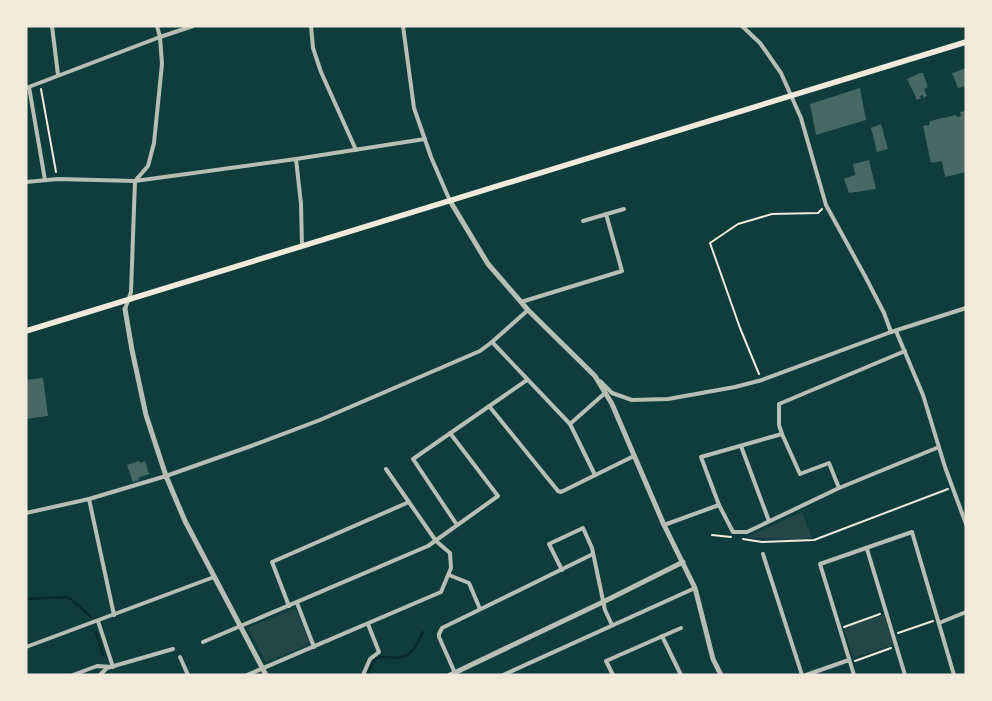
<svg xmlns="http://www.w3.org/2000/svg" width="992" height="701" viewBox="0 0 992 701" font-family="'IBM Plex Sans',sans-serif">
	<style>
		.green { fill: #244646 }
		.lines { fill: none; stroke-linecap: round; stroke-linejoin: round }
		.stream { stroke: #0a2a2b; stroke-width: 2.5 }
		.building { fill: #486865 }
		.path { stroke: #f1e9da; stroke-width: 2 }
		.minor { stroke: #b8beb3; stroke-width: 4 }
		.tertiary { stroke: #b8beb3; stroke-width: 5 }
		.secondary { stroke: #f1e9da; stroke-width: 5.5 }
	</style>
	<rect width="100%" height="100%" fill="#0f3d3e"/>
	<g class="green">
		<polygon points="802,512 812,538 793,540 747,537"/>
		<polygon points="293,609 296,610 309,641 308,645 266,662 248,628"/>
		<polygon points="884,615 893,645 853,658 844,628"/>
	</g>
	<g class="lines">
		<g class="stream">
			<polyline points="26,599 67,597 72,600 91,617"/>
			<polyline points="96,632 103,655"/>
			<polyline points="106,675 107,673"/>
			<path d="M368 675C376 645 388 663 405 656 414 652 419 640 423 632"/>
		</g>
	</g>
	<g class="building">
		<polygon points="966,68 966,86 958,88 952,73"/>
		<polygon points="920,73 923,73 928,87 924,89 927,96 923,98 923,95 920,96 921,98 917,100 907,79"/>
		<polygon points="860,88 866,120 816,135 810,104"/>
		<polygon points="966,111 966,172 945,177 942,161 931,163 923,126 929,125 930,121 956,115 957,117 961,116 960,112"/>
		<polygon points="881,124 888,149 877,152 871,128"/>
		<polygon points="869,160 876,189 849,193 844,179 855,175 853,164"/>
		<polygon points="43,378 48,416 26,419 26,380"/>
		<polygon points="139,461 140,463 145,461 149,474 138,478 139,480 133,482 127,465"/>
	</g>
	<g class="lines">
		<g class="path">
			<polyline points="41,89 56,172"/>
			<polyline points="759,374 740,328 710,243 738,224 772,214 818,213 822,209"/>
			<polyline points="712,535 731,537"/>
			<polyline points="743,539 762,542 814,540 948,489"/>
			<polyline points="844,627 880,614"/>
			<polyline points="898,633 933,621"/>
			<polyline points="855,661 891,648"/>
		</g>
		<g class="minor">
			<polyline points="52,26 58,75"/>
			<polyline points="311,26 313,48 321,72 356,150"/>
			<polyline points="403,26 414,108 431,157 450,201"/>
			<polyline points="742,26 760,43 781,73 801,118 826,205 866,278 884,313 891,332"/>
			<polyline points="29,87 45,180"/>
			<polyline points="26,88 160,37 193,26"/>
			<polyline points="296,159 301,204 302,246"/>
			<polyline points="26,182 58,179 135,181 296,159 425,139"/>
			<polyline points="583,221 624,209"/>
			<polyline points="521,302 622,271 606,214"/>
			<polyline points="125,309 131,292 135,181 148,166 154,143 162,64 160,37 157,26"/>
			<polyline points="896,331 923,395 945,467 966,524"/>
			<polyline points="492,342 570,424 595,475"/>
			<polyline points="600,381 612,393 632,400 668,399 735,387 762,380 891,332 966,308"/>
			<polyline points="489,406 558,491 561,492 634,456"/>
			<polyline points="570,424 605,393"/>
			<polyline points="782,434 701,457 719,505 733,532 747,532 839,488 939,447"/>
			<polyline points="741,446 769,521"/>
			<polyline points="839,488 829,463 800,474 782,434 779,425 779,404 905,351"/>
			<polyline points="89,499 114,615"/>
			<polyline points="26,513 89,499 166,476 251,446 320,420 480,351 492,342 528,310"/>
			<polyline points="457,525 413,459 527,380"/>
			<polyline points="664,525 719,505"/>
			<polyline points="867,549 905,675"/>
			<polyline points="763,554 802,675"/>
			<polyline points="562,570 549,544 583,528 592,548 605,610 612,625"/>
			<polyline points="449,575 469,583 480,609"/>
			<polyline points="297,603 314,647"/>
			<polyline points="289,606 272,562 409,502"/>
			<polyline points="939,623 966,612"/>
			<polyline points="662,636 681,675"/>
			<polyline points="203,642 428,546 498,496 450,433"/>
			<polyline points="26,647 214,577"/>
			<polyline points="180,657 188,675"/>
			<polyline points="455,673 439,637 439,634 442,628 593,554"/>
			<polyline points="73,675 97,666 113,667 98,621"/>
			<polyline points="100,675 107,668 173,649"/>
			<polyline points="247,675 441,592 451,568 450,553 436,541 386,469"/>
			<polyline points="363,675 370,659 379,652 368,624"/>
			<polyline points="503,675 695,588"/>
			<polyline points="613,675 606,661 681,628"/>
			<polyline points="806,675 849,660"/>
			<polyline points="854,675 820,564 912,532 954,675"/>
		</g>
		<g class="tertiary">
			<polyline points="450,201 488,264 528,310 595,376 612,404 664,525 695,588 713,659 721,675"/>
			<polyline points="125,309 132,350 146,415 166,476 185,521 266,675"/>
			<polyline points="450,675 603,602 683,562"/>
		</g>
		<polyline class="secondary" points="26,331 966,42"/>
	</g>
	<rect width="992" height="701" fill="none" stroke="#f1e9da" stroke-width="55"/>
</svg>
